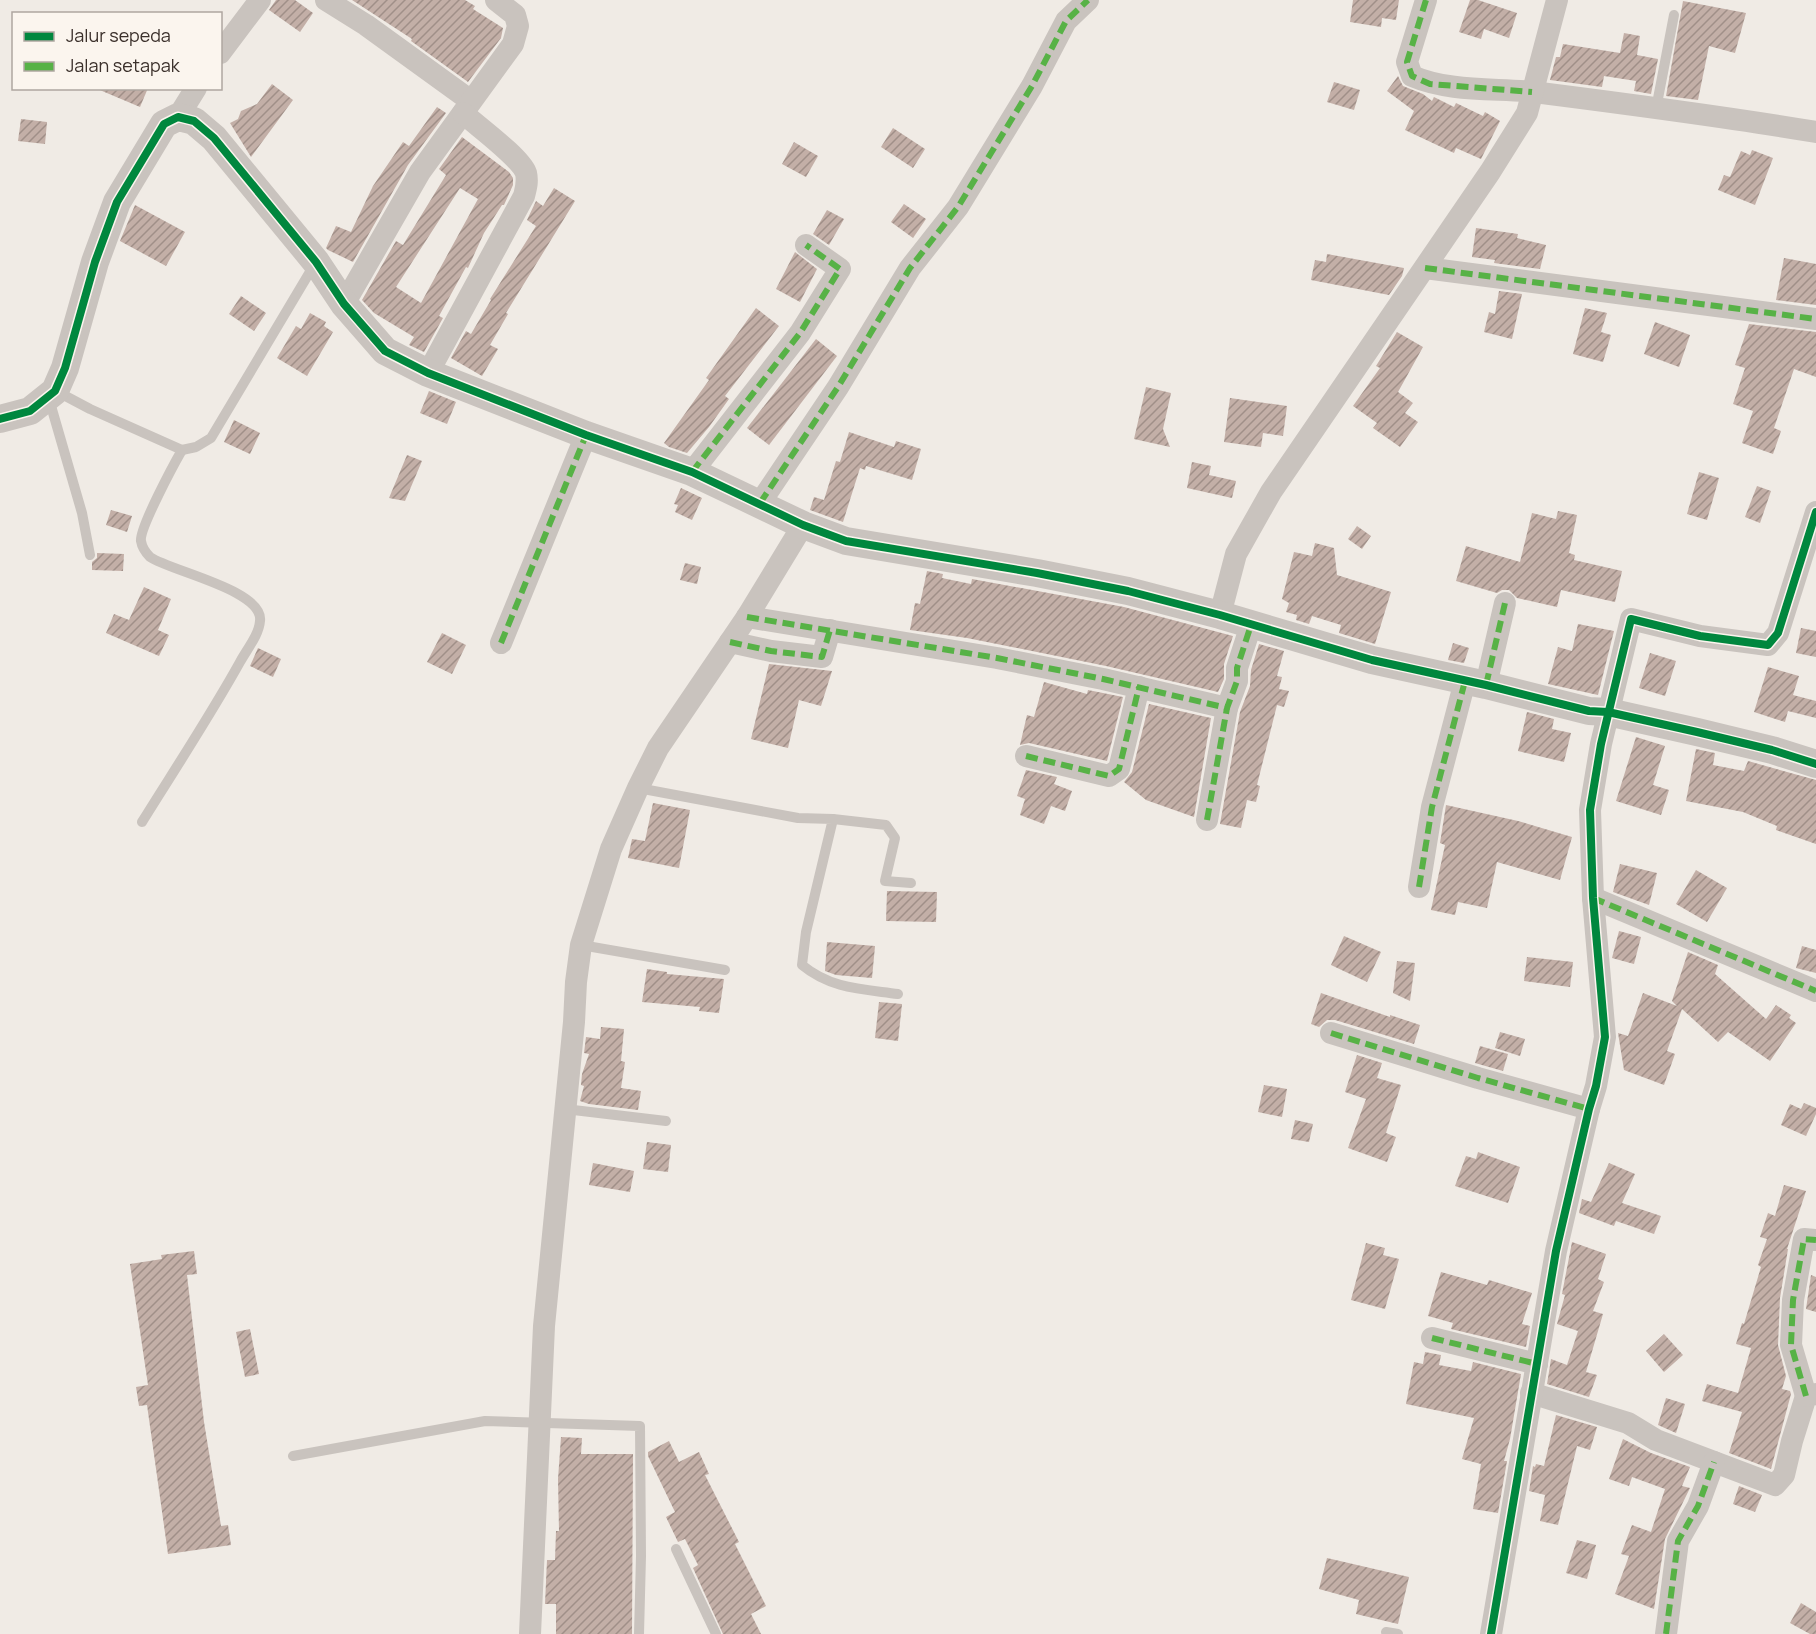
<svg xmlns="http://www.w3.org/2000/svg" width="1816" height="1634" viewBox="0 0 1816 1634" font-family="Manrope,sans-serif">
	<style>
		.building { fill: url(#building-hatch); fill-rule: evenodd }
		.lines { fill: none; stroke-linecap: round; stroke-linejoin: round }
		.service { stroke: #c9c3be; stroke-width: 10 }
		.minor { stroke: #c9c3be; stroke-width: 22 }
		.tertiary { stroke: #c9c3be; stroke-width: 28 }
		.quiet { stroke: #57b246; stroke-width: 6; stroke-dasharray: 12 6; stroke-linecap: butt }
		.cycleway-casing { stroke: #fbf5ee; stroke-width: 11 }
		.cycleway { stroke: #00873e; stroke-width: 8 }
	</style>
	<defs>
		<pattern id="building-hatch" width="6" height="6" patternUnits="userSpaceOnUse" patternTransform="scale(1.5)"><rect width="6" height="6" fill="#c3afa7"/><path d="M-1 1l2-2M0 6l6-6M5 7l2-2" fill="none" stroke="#a08f88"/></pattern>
	</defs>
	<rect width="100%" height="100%" fill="#f0ebe5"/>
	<g class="building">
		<polygon points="276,0 295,0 313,13 300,32 269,10"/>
		<polygon points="352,0 465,0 475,6 473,9 503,28 501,38 468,82 411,41 412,39"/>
		<polygon points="1353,0 1399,0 1396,20 1382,18 1381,27 1350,22"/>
		<polygon points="1470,0 1478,0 1517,13 1509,38 1484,29 1481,39 1459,32"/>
		<polygon points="1683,1 1746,13 1735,53 1709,46 1698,100 1666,96"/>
		<polygon points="1624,33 1640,36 1637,55 1658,59 1651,94 1634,91 1636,81 1604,76 1602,87 1550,80 1556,57 1560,57 1563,44 1620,53"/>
		<polygon points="1398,76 1403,86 1423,94 1432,101 1434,97 1454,107 1456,103 1483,116 1485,112 1500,121 1481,159 1456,148 1454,153 1405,130 1414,111 1387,91"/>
		<polygon points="1334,82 1360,90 1354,110 1327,102"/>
		<polygon points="272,84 293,100 251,157 230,123 238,119 241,111 257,104"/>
		<polygon points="95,88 148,88 140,107"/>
		<polygon points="437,107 446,113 408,165 353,262 328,250 326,248 336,226 351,232 373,186 403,142 409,146"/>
		<polygon points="21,119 47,122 45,144 18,141"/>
		<polygon points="893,128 925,149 913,168 881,147"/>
		<path d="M462 137 509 172 513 178V185L504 205H502L484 233 468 268 466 267 439 316 443 318 424 352 409 345 414 337 374 313 362 300 396 241 403 245 446 175 439 169ZM460 188 478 199 421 303 396 287Z"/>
		<polygon points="794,142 818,156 806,177 782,164"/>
		<polygon points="1752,150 1773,158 1755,205 1718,190 1724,175 1730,177 1741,151 1750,155"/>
		<polygon points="554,188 575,201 506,313 508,314 490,345 498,349 482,376 451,358 466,331 471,334 491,300 490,299 536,226 527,220 536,201 543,206"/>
		<polygon points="904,204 926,219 913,238 891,222"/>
		<polygon points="135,205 185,232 166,266 120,241"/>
		<polygon points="827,210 844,219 829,245 813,234"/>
		<polygon points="1476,228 1518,234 1517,238 1546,245 1540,269 1494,263 1495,260 1472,257"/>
		<polygon points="795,252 817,269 800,302 776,289"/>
		<polygon points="1327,254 1404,268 1402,276 1389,295 1311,280 1315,260 1326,262"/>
		<polygon points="1784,258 1816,264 1816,305 1776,300"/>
		<polygon points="1499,291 1522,294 1512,339 1484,332 1489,312 1495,314"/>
		<polygon points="241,296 266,313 254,331 229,314"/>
		<polygon points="756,308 779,326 725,396 729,399 709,427 687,453 669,447 664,443 709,380 706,378"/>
		<polygon points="1585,308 1607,313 1601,332 1611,335 1603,362 1573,354"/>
		<polygon points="310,313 326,322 324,326 333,332 307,376 277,358 296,326 301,329"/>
		<polygon points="1655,322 1690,335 1679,367 1644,354"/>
		<polygon points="1749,324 1816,332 1816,377 1794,369 1774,428 1781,431 1773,454 1742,443 1753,411 1733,404 1745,368 1735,365"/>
		<polygon points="1397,332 1423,347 1398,392 1413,403 1405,413 1418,422 1400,447 1373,428 1377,423 1353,406 1380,368 1376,366"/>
		<polygon points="816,339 837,356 769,445 747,428"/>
		<polygon points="1146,387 1171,393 1163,429 1170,447 1134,439"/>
		<polygon points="429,391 456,402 447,424 420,413"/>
		<polygon points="1230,398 1287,406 1283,436 1263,433 1261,447 1224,442"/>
		<polygon points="234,420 260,433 250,454 224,442"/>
		<polygon points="849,432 894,447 896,441 921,449 912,480 866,466 865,470 860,468 843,522 810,510 814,497 824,500 836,461 840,462"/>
		<polygon points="407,455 422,461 405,501 389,498"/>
		<polygon points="1192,462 1211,466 1209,475 1236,481 1232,498 1187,488"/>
		<polygon points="1699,472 1719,478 1707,520 1687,514"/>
		<polygon points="1757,486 1771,491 1760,523 1745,517"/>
		<polygon points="681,488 702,498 692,520 675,512 678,505 674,504"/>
		<polygon points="111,510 132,516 127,532 106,525"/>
		<polygon points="1558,511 1577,515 1569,553 1575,555 1574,560 1622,571 1615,602 1561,590 1557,607 1517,598 1509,590 1502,590 1497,593 1456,581 1466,546 1520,562 1532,513 1556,519"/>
		<polygon points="1357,526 1371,536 1362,549 1348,539"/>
		<polygon points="1315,543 1334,548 1337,575 1391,592 1375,644 1339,633 1341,625 1312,616 1309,624 1296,620 1297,615 1286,612 1289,603 1282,599 1294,552 1312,556"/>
		<polygon points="97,553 124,554 123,571 92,570 92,562 97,558"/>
		<polygon points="685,563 701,567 697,584 680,580"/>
		<polygon points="927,571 943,574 942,578 971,584 972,579 1124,607 1233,636 1224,664 1224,679 1218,692 1106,666 967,638 910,630 915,603 920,604"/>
		<polygon points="144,587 171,599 158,630 169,635 159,656 106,633 114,614 129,620"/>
		<polygon points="1578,624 1614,631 1598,695 1548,684 1558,647 1572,651"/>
		<polygon points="1801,628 1816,631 1816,657 1796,653"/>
		<polygon points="442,633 466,645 452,674 427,662"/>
		<polygon points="1453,643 1469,648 1464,663 1448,660"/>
		<polygon points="1259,644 1284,651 1277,676 1282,677 1279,689 1289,691 1284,707 1277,705 1257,785 1260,786 1256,802 1247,800 1241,828 1220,824 1240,712 1250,686 1251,670"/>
		<polygon points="258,648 281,659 273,677 250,666"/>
		<polygon points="1650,653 1676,661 1665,696 1639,688"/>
		<polygon points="769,664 832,671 821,706 799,700 788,748 751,739"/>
		<polygon points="1768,667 1799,676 1793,695 1816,701 1816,718 1788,711 1785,722 1754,712"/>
		<polygon points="1044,682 1087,694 1088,690 1123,697 1107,761 1029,743 1020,745 1027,715 1034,717"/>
		<polygon points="1149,704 1211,718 1194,817 1146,800 1124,782 1132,772"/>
		<polygon points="1527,712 1554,719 1552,729 1571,733 1564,762 1518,751"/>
		<polygon points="1636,737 1665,746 1653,785 1669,790 1661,815 1616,801"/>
		<polygon points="1696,749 1715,753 1713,765 1744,771 1748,761 1816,780 1816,844 1776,830 1777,826 1743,812 1686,801"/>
		<polygon points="1026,770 1057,777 1054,784 1072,791 1065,811 1051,806 1044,824 1020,815 1025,799 1017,796"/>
		<polygon points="653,803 690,810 679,868 628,858 632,839 645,841"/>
		<polygon points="1446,805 1518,821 1572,837 1560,880 1497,862 1487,908 1458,902 1455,915 1431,910 1445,845 1440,843"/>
		<polygon points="1620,864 1657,873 1649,905 1613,892"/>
		<polygon points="1696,870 1727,888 1707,922 1676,904"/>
		<polygon points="887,891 937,892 936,922 886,921"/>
		<polygon points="1619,931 1641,937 1634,964 1612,958"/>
		<polygon points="1344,936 1381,952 1367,982 1331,965"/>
		<polygon points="827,942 875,946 872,978 836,975 825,971"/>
		<polygon points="1802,946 1816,950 1816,973 1796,968"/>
		<polygon points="1688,952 1718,965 1715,974 1766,1019 1776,1005 1791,1015 1789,1018 1796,1023 1770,1061 1728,1032 1718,1042 1682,1009 1667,1051 1675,1054 1664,1085 1624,1070 1618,1033 1628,1036 1643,993 1677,1006 1672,1001"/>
		<polygon points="1527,957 1573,962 1570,987 1524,981"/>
		<polygon points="1397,961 1415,963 1410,1001 1393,993"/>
		<polygon points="647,969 667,972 667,974 724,979 719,1013 699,1011 700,1007 642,1002"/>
		<polygon points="1321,993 1390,1017 1390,1015 1420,1025 1414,1044 1335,1020 1327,1020 1319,1027 1311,1024"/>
		<polygon points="879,1002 902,1004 898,1041 875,1038"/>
		<polygon points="601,1027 624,1029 621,1061 625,1062 621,1088 641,1091 638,1110 589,1104 580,1101 584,1086 581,1085 582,1074 589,1054 584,1053 586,1037 600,1039"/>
		<polygon points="1500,1032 1525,1039 1520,1056 1495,1048"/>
		<polygon points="1480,1046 1508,1054 1503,1071 1475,1063"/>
		<polygon points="1357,1055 1382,1063 1377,1078 1401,1085 1386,1133 1396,1137 1387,1162 1348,1148 1366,1099 1345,1092"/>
		<polygon points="1264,1085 1287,1089 1282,1117 1258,1112"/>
		<polygon points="1804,1103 1816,1108 1816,1114 1806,1136 1781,1125 1790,1104 1801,1109"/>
		<polygon points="1295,1120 1313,1124 1309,1142 1291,1139"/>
		<polygon points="647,1142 671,1145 668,1172 643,1169"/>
		<polygon points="1478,1152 1520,1167 1508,1203 1455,1186 1466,1156 1476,1159"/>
		<polygon points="593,1163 634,1171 630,1192 589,1185"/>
		<polygon points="1609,1163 1635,1174 1622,1203 1661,1216 1654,1234 1616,1221 1614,1226 1579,1213 1582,1199 1591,1202"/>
		<polygon points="1784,1185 1806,1191 1787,1249 1788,1249 1780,1298 1778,1345 1786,1376 1782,1389 1790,1391 1791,1394 1771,1469 1729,1453 1742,1412 1702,1401 1707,1384 1738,1393 1751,1348 1736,1344 1742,1323 1744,1324 1761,1267 1758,1265 1767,1239 1760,1237 1768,1213 1775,1216"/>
		<polygon points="1572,1242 1606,1254 1598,1279 1604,1282 1593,1311 1603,1314 1586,1372 1597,1375 1589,1397 1547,1384 1551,1359 1567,1365 1578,1331 1557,1324 1565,1295 1562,1294"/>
		<polygon points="1366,1243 1385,1248 1383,1255 1399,1259 1385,1309 1351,1300"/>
		<polygon points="194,1251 197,1274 187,1275 204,1422 221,1526 228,1525 231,1545 168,1554 147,1405 139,1406 136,1387 148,1385 130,1264 162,1259 161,1255"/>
		<polygon points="1441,1272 1487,1285 1489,1280 1532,1293 1522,1324 1530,1326 1526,1347 1451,1329 1453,1323 1428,1316"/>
		<polygon points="1811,1275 1816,1277 1816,1312 1806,1309"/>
		<polygon points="250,1329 259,1374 245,1377 236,1332"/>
		<polygon points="1664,1334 1683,1355 1664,1372 1646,1351"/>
		<polygon points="1425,1352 1441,1355 1439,1365 1471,1371 1473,1362 1521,1374 1510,1439 1504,1461 1507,1461 1498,1513 1473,1509 1481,1464 1462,1459 1474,1418 1406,1404 1414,1362 1423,1364"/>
		<polygon points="1666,1398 1685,1404 1676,1433 1658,1425"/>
		<polygon points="1556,1415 1597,1427 1590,1450 1577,1446 1558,1525 1540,1521 1545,1495 1529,1491 1533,1466 1535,1467 1536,1464 1544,1466"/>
		<polygon points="561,1437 582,1438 581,1454 633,1454 632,1634 556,1634 556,1604 545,1604 547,1560 555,1560 556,1531 559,1531 558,1479"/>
		<polygon points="1623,1439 1651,1453 1690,1467 1682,1486 1690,1488 1665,1539 1654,1609 1615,1594 1629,1556 1621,1554 1632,1525 1651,1532 1665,1489 1632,1477 1629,1486 1609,1479"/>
		<polygon points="669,1441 679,1462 699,1452 709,1474 705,1475 739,1542 735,1544 766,1606 751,1614 761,1634 723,1634 693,1568 698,1565 685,1539 678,1542 666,1517 675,1512 648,1456 648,1452"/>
		<polygon points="1739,1486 1762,1495 1755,1512 1733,1504"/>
		<polygon points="1577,1540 1596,1545 1587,1579 1566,1573"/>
		<polygon points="1327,1558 1409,1577 1398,1624 1356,1614 1359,1600 1319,1589"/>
		<polygon points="1801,1603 1816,1612 1816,1634 1810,1634 1790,1623"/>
	</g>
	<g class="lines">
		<g class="service">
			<polyline points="1656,109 1674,15"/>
			<path d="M56 391 90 409 182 450C174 464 139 529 141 541 142 547 146 553 150 557 170 571 264 590 260 621 259 635 247 649 240 662 210 716 175 769 142 822"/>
			<polyline points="49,399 82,513 90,555"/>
			<polyline points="182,450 196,447 211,438 314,265"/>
			<path d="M638 788 798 818 833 819 806 932 802 965C831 989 862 989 898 994"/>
			<polyline points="833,819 886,825 895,838 885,881 911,883"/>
			<polyline points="581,945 725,970"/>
			<polyline points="565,1109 666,1121"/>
			<polyline points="293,1456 485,1421 640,1426 641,1556 639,1634"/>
			<polyline points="676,1549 716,1634"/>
			<polyline points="1386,1632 1398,1634"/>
		</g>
		<g class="minor">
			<polyline points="326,0 366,25 471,101"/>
			<path d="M1426 0 1407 62 1412 76C1449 92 1494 88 1534 92 1628 104 1723 116 1816 132"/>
			<polyline points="220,53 260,0"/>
			<polyline points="178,117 196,88"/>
			<polyline points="1425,268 1816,319"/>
			<polyline points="344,304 420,172 513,44 518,26 515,15 496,0"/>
			<path d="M428 373 524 196C526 188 528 182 526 173 520 157 477 126 463 113"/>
			<polyline points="692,472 800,333 840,269 806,245"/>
			<polyline points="760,503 838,387 910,268 958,207 1032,86 1066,21 1088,0"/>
			<polyline points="1220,615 1236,554 1271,492 1490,172 1527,113 1557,0"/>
			<polyline points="747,617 997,658 1103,679 1227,708 1237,681 1237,668 1251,625"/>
			<polyline points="730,642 771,651 822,657 830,630"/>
			<polyline points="501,643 586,435"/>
			<polyline points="1486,685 1505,603"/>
			<polyline points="1026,756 1109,776 1119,769 1139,687"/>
			<polyline points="1207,820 1227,708"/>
			<polyline points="1419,887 1432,807 1465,681"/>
			<polyline points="1593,898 1816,991"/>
			<polyline points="1331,1033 1478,1078 1589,1109"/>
			<polyline points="1432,1338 1537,1364"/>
			<polyline points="1531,1393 1628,1423 1656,1440 1775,1485 1784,1475 1792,1441 1806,1396 1816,1394"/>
			<polyline points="1806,1396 1791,1345 1793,1300 1804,1239 1816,1240"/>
			<polyline points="530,1634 544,1326 574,1022 576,982 581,945 611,849 638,788 658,748 747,617 803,525"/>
			<polyline points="1491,1634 1556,1251 1589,1109 1596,1086 1605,1037 1593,898 1590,810 1601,744 1631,619 1700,636 1768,645 1778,633 1816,512"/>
			<polyline points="1666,1634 1678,1541 1698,1506 1714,1462"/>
		</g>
		<polyline class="tertiary" points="0,419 30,411 55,391 65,368 95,262 117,202 164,124 178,117 194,121 214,138 316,262 344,304 385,351 428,373 586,435 692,472 803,525 846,541 1037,573 1128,591 1220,615 1372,660 1486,685 1589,711 1608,712 1697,732 1772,750 1816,764"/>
		<g class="quiet">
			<polyline points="1426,0 1407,62 1412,76 1430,84 1532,92"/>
			<polyline points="1425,268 1816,319"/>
			<polyline points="692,472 800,333 840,269 806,245"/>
			<polyline points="760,503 838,387 910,268 958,207 1032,86 1066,21 1088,0"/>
			<polyline points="747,617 997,658 1103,679 1227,708 1237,681 1237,668 1251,625"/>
			<polyline points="730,642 771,651 822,657 830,630"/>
			<polyline points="501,643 586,435"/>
			<polyline points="1486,685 1505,603"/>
			<polyline points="1026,756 1109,776 1119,769 1139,687"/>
			<polyline points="1207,820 1227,708"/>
			<polyline points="1419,887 1432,807 1465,681"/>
			<polyline points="1593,898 1816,991"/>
			<polyline points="1331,1033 1478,1078 1589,1109"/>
			<polyline points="1432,1338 1537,1364"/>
			<polyline points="1806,1396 1791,1345 1793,1300 1804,1239 1816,1240"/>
			<polyline points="1666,1634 1678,1541 1698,1506 1714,1462"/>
		</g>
		<defs>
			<g id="cycleway">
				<polyline points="0,419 30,411 55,391 65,368 95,262 117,202 164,124 178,117 194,121 214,138 316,262 344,304 385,351 428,373 586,435 692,472 803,525 846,541 1037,573 1128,591 1220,615 1372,660 1486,685 1589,711 1608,712 1697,732 1772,750 1816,764"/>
				<polyline points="1491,1634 1556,1251 1589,1109 1596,1086 1605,1037 1593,898 1590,810 1601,744 1631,619 1700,636 1768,645 1778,633 1816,512"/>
			</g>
		</defs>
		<use href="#cycleway" class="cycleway-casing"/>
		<use href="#cycleway" class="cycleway"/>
	</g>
	<rect x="12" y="12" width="210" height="78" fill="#fbf5ee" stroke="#aea6a0" stroke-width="1.5"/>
	<rect x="24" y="32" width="30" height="9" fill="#00873e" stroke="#aea6a0" stroke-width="1.5"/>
	<text x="66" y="42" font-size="18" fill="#3b302b">Jalur sepeda</text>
	<rect x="24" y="62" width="30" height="9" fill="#57b246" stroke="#aea6a0" stroke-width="1.5"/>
	<text x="66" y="72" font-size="18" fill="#3b302b">Jalan setapak</text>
</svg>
